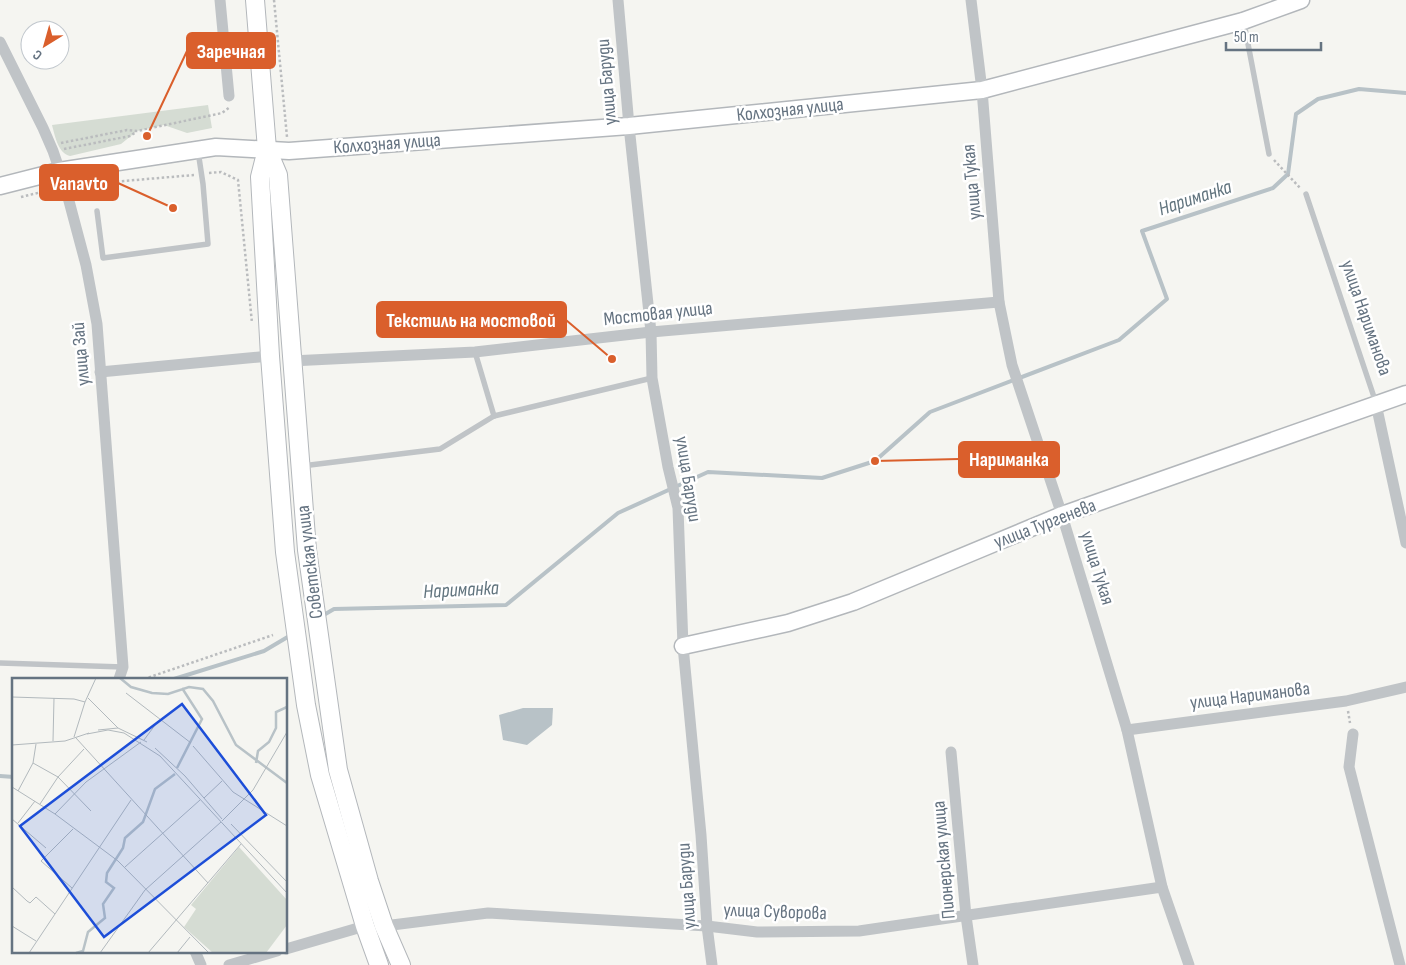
<svg xmlns="http://www.w3.org/2000/svg" width="1406" height="965" viewBox="0 0 1406 965" font-family="'Sofia Sans Condensed',sans-serif">
	<style>
		.green { fill: #d5dcd3 }
		.water { fill: #b8c2c7 }
		.lines { fill: none; stroke-linecap: round; stroke-linejoin: round }
		.stream { stroke: #b8c2c7; stroke-width: 4 }
		.secondary-casing { stroke: #b3b7bb; stroke-width: 19 }
		.primary-casing { stroke: #b3b7bb; stroke-width: 20 }
		.path { stroke: #babcbe; stroke-width: 2.5; stroke-dasharray: 2.5 2.5; stroke-linecap: butt }
		.lane { stroke: #c0c4c7; stroke-width: 5.5 }
		.street { stroke: #c0c4c7; stroke-width: 11 }
		.secondary { stroke: #fff; stroke-width: 16 }
		.primary { stroke: #fff; stroke-width: 18 }
		.labels { text-anchor: middle; dominant-baseline: central; stroke-width: 5; stroke-linejoin: round; paint-order: stroke }
		.street-label { font-size: 19px; fill: #657381; stroke: #fff }
		.water-label { font-size: 20px; font-style: italic; fill: #61747e; stroke: #fff }
		.inset-river { fill: none; stroke: #b8c2c7; stroke-width: 2.5 }
		.inset-road { fill: none; stroke: #b2b9bd; stroke-width: 1 }
		.view { fill: #1d4ed8; fill-opacity: 0.15; stroke: #1d4ed8; stroke-width: 2.5 }
		.inset-edge { fill: none; stroke: #657381; stroke-width: 2.5 }
		.leader { fill: none; stroke: #da5f2c; stroke-width: 2 }
		.callout-dot { fill: #da5f2c; stroke: #fff; stroke-width: 2 }
		.callout { fill: #da5f2c; stroke: #da5f2c; stroke-width: 2 }
		.callout-label { font-size: 20px; text-anchor: middle; font-weight: bold; fill: #fff }
	</style>
	<rect width="100%" height="100%" fill="#f5f5f1"/>
	<path class="green" d="M208 105 212 128 187 133 164 125 137 131 121 144 70 156C58 153 55 136 52 125Z"/>
	<polygon class="water" points="523,708 553,708 552,725 527,745 503,740 499,715"/>
	<g class="lines">
		<g class="stream">
			<polyline points="322,616 334,609 506,605 618,513 708,472 822,478 875,461 930,412 1119,340 1167,299 1142,231 1273,188 1288,174 1296,114 1318,99 1359,89 1406,93"/>
			<polyline points="174,679 264,651 291,635"/>
			<polyline points="0,776 14,777"/>
		</g>
		<defs>
			<g id="secondary">
				<polyline points="0,186 59,171 216,147 289,151 629,126 982,90 1243,21 1301,0"/>
				<polyline points="683,646 788,623 853,602 1062,515 1406,394"/>
			</g>
			<g id="primary">
				<polyline points="255,0 267,149 278,175 307,550 338,770 369,881 384,926 401,965"/>
				<polyline points="267,149 260,177 270,356 285,552 306,705 320,775 365,926 379,965"/>
			</g>
		</defs>
		<use href="#secondary" class="secondary-casing"/>
		<use href="#primary" class="primary-casing"/>
		<g class="path">
			<polyline points="274,0 287,137"/>
			<polyline points="61,143 127,130 137,131 222,113 230,107"/>
			<polyline points="64,149 130,136 136,132"/>
			<polyline points="1274,160 1301,189"/>
			<polyline points="209,173 221,172 238,180 252,323"/>
			<polyline points="77,185 194,175"/>
			<polyline points="21,197 54,189"/>
			<polyline points="144,679 273,635"/>
			<polyline points="1348,711 1350,723"/>
		</g>
		<g class="lane">
			<polyline points="1244,23 1269,154"/>
			<polyline points="1306,194 1376,403"/>
			<polyline points="97,211 103,258 208,244 203,184 198,151"/>
			<polyline points="475,352 494,416"/>
			<polyline points="302,466 440,449 494,416 652,378"/>
			<polyline points="0,663 123,667"/>
		</g>
		<g class="street">
			<polyline points="220,0 229,96"/>
			<polyline points="618,0 629,126 651,332 652,378 668,467 678,508 683,646 701,835 707,926 712,965"/>
			<polyline points="971,0 982,90 999,302 1012,365 1062,515 1127,730 1162,887 1189,965"/>
			<polyline points="0,42 43,128 53,151 65,186 86,265 97,324 123,667 119,679"/>
			<polyline points="291,361 475,352 651,332 999,302"/>
			<polyline points="100,372 270,356"/>
			<polyline points="1376,404 1406,543"/>
			<polyline points="1127,730 1346,701 1406,687"/>
			<polyline points="1353,734 1349,767 1400,965"/>
			<polyline points="951,752 966,916 973,965"/>
			<polyline points="384,926 488,913 707,926 757,932 859,931 1162,887"/>
			<polyline points="286,949 365,926"/>
			<polyline points="195,951 201,965"/>
			<polyline points="229,965 277,951"/>
		</g>
		<use href="#secondary" class="secondary"/>
		<use href="#primary" class="primary"/>
	</g>
	<g class="labels">
		<g class="street-label">
			<text transform="translate(607 82) rotate(-95)">улица Баруди</text>
			<text transform="translate(790 110) rotate(-6)">Колхозная улица</text>
			<text transform="translate(387 144) rotate(-4)">Колхозная улица</text>
			<text transform="translate(972 182) rotate(-95)">улица Тукая</text>
			<text transform="translate(658 314) rotate(-6)">Мостовая улица</text>
			<text transform="translate(1366 318) rotate(71)">улица Нариманова</text>
			<text transform="translate(81 354) rotate(-95)">улица Зай</text>
			<text transform="translate(688 479) rotate(81)">улица Баруди</text>
			<text transform="translate(1045 524) rotate(-21)">улица Тургенева</text>
			<text transform="translate(310 562) rotate(-97)">Советская улица</text>
			<text transform="translate(1097 568) rotate(73)">улица Тукая</text>
			<text transform="translate(1250 696) rotate(-7)">улица Нариманова</text>
			<text transform="translate(944 860) rotate(-95)">Пионерская улица</text>
			<text transform="translate(687 886) rotate(-94)">улица Баруди</text>
			<text transform="translate(775 912) rotate(2)">улица Суворова</text>
		</g>
		<g class="water-label">
			<text transform="translate(1195 198) rotate(-18)">Нариманка</text>
			<text transform="translate(461 590) rotate(-3)">Нариманка</text>
		</g>
	</g>
	<g transform="translate(12 678)">
		<rect width="275" height="275" fill="#f5f5f1"/>
		<path d="M227 169 275 222V247L254 275H201L172 249 184 231 179 227Z" fill="#d5dcd3"/>
		<path class="inset-river" d="M108 0 119 9 140 15 156 16 177 9 191 11 201 23 224 67 275 105M244 85 246 73 257 64 264 50V34L275 29M165 90 190 41 170 10M64 275 71 273 76 254 93 240 91 226 102 210 94 204 95 195 111 170 113 160 131 144 143 111 163 96"/>
		<path class="inset-road" d="M114 15 179 65M0 19 62 21 73 24M76 20 106 50M86 52 106 50 135 64M75 56 96 52 112 55 148 78 275 215M62 59 73 24 84 0M64 60 196 205M132 62 146 43M41 63 42 20M0 67 53 63 77 55M181 68 221 114 275 148M143 70 173 98 210 141M21 85 46 99 79 133M0 109 43 136 106 183 197 275M6 113 21 85 24 66M192 120 210 103M28 126 46 99 72 71M43 136 74 104 129 64M0 141 34 170M210 143 241 112 275 54M6 145 23 123M219 146 275 204M113 189 188 122M0 209 15 223 18 225 24 219 43 236M60 210 29 183 61 151M0 248 24 263M17 275 119 122M88 275 133 212 209 144M136 275 229 166M165 275 178 259"/>
		<path class="view" d="M170 26 254 137 92 259 8 148Z"/>
		<rect width="275" height="275" class="inset-edge"/>
	</g>
	<path class="leader" d="M147 136L187 51M173 208L118 183M612 359L566 320M875 461L959 459"/>
	<g class="callout-dot">
		<circle cx="147" cy="136" r="5"/>
		<circle cx="173" cy="208" r="5"/>
		<circle cx="612" cy="359" r="5"/>
		<circle cx="875" cy="461" r="5"/>
	</g>
	<g class="callout">
		<rect x="187" y="33" width="88" height="35" rx="5"/>
		<rect x="40" y="165" width="78" height="35" rx="5"/>
		<rect x="377" y="302" width="189" height="35" rx="5"/>
		<rect x="959" y="442" width="100" height="35" rx="5"/>
	</g>
	<g class="callout-label">
		<text x="231" y="58">Заречная</text>
		<text x="79" y="190">Vanavto</text>
		<text x="471" y="327">Текстиль на мостовой</text>
		<text x="1009" y="466">Нариманка</text>
	</g>
	<g transform="translate(45 45) rotate(217)"><circle r="24" fill="#ffffff" stroke="#c1c7cd"/>
	<path d="M0-4L9 19L0 12L-9 19Z" fill="#da5f2c"/>
	<text y="-8" font-size="14" font-weight="bold" text-anchor="middle" fill="#657381">С</text>
	</g>
	<path d="M1226 42v8h95v-8" fill="none" stroke="#657381" stroke-width="2.5"/>
	<text x="1234" y="42" font-size="15" fill="#657381" stroke="#ffffff" stroke-width="4" paint-order="stroke">50 m</text>
</svg>
